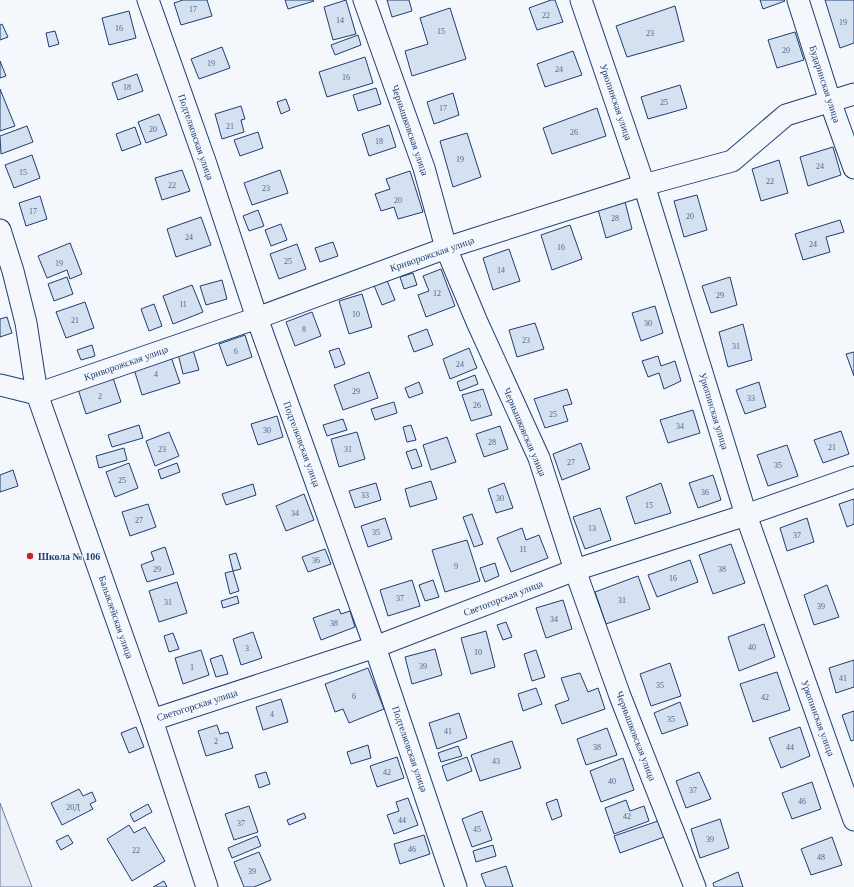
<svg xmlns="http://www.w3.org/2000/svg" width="854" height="887" viewBox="0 0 854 887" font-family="'Times New Roman',serif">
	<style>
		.green { fill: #e3e9f0; stroke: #687fa3 }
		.building { fill: #d5e0f0; stroke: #1d3f73 }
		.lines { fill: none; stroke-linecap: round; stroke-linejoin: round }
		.minor-casing { stroke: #1d3f73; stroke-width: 23 }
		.minor { stroke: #f4f7fb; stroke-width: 21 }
		.poi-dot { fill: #c62828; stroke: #f4f7fb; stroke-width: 1.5 }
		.labels { text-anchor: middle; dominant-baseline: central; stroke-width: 3; stroke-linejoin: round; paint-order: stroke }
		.number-label { font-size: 8px; fill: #4b6792 }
		.street-label { font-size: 10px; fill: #1d3f73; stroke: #f4f7fb }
		.poi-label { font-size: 10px; font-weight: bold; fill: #1d3f73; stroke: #f4f7fb; text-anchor: start }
	</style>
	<rect width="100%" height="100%" fill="#f4f7fb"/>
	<polygon class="green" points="0,803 32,887 0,887"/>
	<g class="building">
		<polygon points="183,0 207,0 212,16 181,25 174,3"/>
		<polygon points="285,0 313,0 314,1 288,9"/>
		<polygon points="346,0 356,34 333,40 324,7"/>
		<polygon points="387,0 409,0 412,11 392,17"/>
		<polygon points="551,0 555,0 563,22 537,30 529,8"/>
		<polygon points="760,0 784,0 785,1 763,9"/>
		<polygon points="825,0 854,0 854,43 840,48"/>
		<polygon points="675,6 684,41 627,57 616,26"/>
		<polygon points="450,8 466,59 412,76 405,51 428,44 420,18"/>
		<polygon points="129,11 136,38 109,45 102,18"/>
		<polygon points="2,24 8,37 0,40 0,25"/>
		<polygon points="55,31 59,44 49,47 46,33"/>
		<polygon points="795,32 804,60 777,68 768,40"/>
		<polygon points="358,35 361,45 335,55 331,45"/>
		<polygon points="222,47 230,68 199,79 191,59"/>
		<polygon points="573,51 582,75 545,87 537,64"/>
		<polygon points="365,57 373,83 327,97 319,72"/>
		<polygon points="0,61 6,76 0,78"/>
		<polygon points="137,74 143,91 118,100 112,83"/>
		<polygon points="680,85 687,108 648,119 641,97"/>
		<polygon points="376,88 381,104 358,111 353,95"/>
		<polygon points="0,89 15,126 0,131"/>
		<polygon points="453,93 459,115 434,124 427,102"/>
		<polygon points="286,99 290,110 281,114 277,102"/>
		<polygon points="241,106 245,119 241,120 244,132 222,139 215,114"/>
		<polygon points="597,108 606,136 552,154 543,128"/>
		<polygon points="159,114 167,135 146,143 138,122"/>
		<polygon points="389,125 396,147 369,156 362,134"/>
		<polygon points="27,126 33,142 1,154 0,136"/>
		<polygon points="135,127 141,144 122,151 116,134"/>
		<polygon points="258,132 263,148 240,156 234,140"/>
		<polygon points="467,133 481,177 453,187 440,141"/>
		<polygon points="833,147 841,175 808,186 800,157"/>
		<polygon points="32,155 40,178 14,188 5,165"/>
		<polygon points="779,160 788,193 761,201 752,169"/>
		<polygon points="182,170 190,191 162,200 155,178"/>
		<polygon points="280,170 288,193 252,205 244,183"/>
		<polygon points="410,171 423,212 398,219 394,207 381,211 375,194 390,189 386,179"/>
		<polygon points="697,195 707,230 684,237 674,201"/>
		<polygon points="40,196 47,219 26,226 19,203"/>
		<polygon points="624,198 632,229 606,238 597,206"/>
		<polygon points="258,210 264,226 249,231 243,216"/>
		<polygon points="201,217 211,245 176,257 167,229"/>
		<polygon points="840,220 844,232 826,237 830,252 803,260 795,234"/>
		<polygon points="281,224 287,240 271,246 265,230"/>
		<polygon points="570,225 582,259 552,270 541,235"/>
		<polygon points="333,242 338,256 320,262 315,248"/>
		<polygon points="70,243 82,274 70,279 67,270 47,278 38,256"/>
		<polygon points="297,244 306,269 279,279 270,254"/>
		<polygon points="509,249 520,281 493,290 483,258"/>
		<polygon points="441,269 455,306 426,317 418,295 429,291 423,276"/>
		<polygon points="413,273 417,285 404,289 400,277"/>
		<polygon points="67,277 73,294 54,301 48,284"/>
		<polygon points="730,277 737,305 711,313 702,286"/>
		<polygon points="386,278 395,300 382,305 373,283"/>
		<polygon points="222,280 227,299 206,305 200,286"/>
		<polygon points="192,285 203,312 173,324 163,296"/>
		<polygon points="362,294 372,327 349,334 339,301"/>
		<polygon points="85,302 94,328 66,338 56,312"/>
		<polygon points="154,304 162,326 149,331 141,309"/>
		<polygon points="655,306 663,333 641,341 632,313"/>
		<polygon points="312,312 321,336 295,346 286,322"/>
		<polygon points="7,317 12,333 0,337 0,319"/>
		<polygon points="535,323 544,349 517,357 509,330"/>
		<polygon points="743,324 752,360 728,367 719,332"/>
		<polygon points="427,329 433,345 414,352 408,336"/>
		<polygon points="245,335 252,357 227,366 219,344"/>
		<polygon points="92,345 95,356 81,360 77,350"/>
		<polygon points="339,348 345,364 335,368 329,351"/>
		<polygon points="469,348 477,368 450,379 443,359"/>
		<polygon points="193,350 199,370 183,374 178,354"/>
		<polygon points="854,352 854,376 846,354"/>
		<polygon points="170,354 180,383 142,395 133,366"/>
		<polygon points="658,356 661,366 675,361 681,381 664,389 659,373 648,377 642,361"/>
		<polygon points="369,372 378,398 343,410 334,385"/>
		<polygon points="475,375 478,384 460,391 457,382"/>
		<polygon points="113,378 121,402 86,414 78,389"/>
		<polygon points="419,382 423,393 409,398 405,388"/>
		<polygon points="759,382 766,407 745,414 736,390"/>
		<polygon points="483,389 492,415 471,421 462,395"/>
		<polygon points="567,389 572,404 563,406 568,421 545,428 534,399"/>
		<polygon points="394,402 397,413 375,420 371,409"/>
		<polygon points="693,410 700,433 668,443 660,420"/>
		<polygon points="277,416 283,437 258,445 251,424"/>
		<polygon points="343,419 347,430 327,436 323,425"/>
		<polygon points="139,425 143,438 112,447 108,435"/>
		<polygon points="411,425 416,440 407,442 403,427"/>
		<polygon points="500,426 508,449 484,457 476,434"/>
		<polygon points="841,431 849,454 823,463 814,440"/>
		<polygon points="169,432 179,456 155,466 146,441"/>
		<polygon points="357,432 365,459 339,467 331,439"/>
		<polygon points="447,437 456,462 431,470 423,445"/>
		<polygon points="581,443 590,469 562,480 553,454"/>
		<polygon points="787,445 798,476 768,486 757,455"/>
		<polygon points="124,448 127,460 99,468 96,456"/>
		<polygon points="416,449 422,466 412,469 406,452"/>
		<polygon points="129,463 138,488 115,497 106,472"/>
		<polygon points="177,463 180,472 161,479 158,470"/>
		<polygon points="13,470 18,486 0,492 0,475"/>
		<polygon points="713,475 721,500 698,508 689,483"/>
		<polygon points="431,481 437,499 410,507 405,489"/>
		<polygon points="376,483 381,500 355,508 349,491"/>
		<polygon points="504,483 513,508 496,513 488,489"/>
		<polygon points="661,483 671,513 635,524 626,497"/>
		<polygon points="253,484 256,495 226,505 222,494"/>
		<polygon points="304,494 314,520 286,531 276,506"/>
		<polygon points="854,499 854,524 847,527 839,504"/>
		<polygon points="148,504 156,527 130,536 122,512"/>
		<polygon points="600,508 611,540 585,549 573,517"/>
		<polygon points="472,514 483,544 474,547 463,517"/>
		<polygon points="385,518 392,539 368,547 361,526"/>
		<polygon points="807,518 814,542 787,551 780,528"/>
		<polygon points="522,528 526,540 539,535 548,558 511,572 497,538"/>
		<polygon points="467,540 480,581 445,592 432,550"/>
		<polygon points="731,544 745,583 713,594 699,555"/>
		<polygon points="165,547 174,574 147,582 141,565 154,560 151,552"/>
		<polygon points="325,549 331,564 308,572 302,557"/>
		<polygon points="236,553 241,569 233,571 229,555"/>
		<polygon points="690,560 698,582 657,597 648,575"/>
		<polygon points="495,563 499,576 485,582 480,568"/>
		<polygon points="233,571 239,591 230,594 225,573"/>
		<polygon points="638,576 650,609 606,624 595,592"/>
		<polygon points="412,580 420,606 388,616 380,590"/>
		<polygon points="433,580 439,597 425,601 419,585"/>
		<polygon points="177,582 187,613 159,622 149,591"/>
		<polygon points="827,585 839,617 814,625 804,595"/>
		<polygon points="237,596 239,603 223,608 221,601"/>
		<polygon points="563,600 572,629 546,638 536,608"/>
		<polygon points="339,609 341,614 350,611 355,627 321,640 313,618"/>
		<polygon points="506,622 512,637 503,640 497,625"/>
		<polygon points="764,624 775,657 739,671 728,637"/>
		<polygon points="486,631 495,667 471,674 461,638"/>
		<polygon points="253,632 262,658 241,665 233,639"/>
		<polygon points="173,633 179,649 169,652 164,636"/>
		<polygon points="435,649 442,675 412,684 405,657"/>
		<polygon points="201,650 209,675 183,684 175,658"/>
		<polygon points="536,650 545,677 532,681 524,654"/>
		<polygon points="222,655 228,674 216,677 210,659"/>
		<polygon points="854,660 854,687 836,693 829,668"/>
		<polygon points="670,663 681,696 651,706 640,674"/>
		<polygon points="368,668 384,709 349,723 343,709 335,712 325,684"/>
		<polygon points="777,672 790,710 753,722 740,684"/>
		<polygon points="580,673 588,692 598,688 605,709 562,724 555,705 569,700 561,678"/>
		<polygon points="536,688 542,704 523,711 518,694"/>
		<polygon points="281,699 288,722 263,730 256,707"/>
		<polygon points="680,702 688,725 662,734 654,713"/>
		<polygon points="854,711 854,740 851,741 842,715"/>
		<polygon points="459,713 467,738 437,749 429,723"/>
		<polygon points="217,725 220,734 228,732 233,748 206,756 198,731"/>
		<polygon points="136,727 144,747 129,753 121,733"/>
		<polygon points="800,727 810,756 781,768 769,738"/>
		<polygon points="607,728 617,755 586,765 577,739"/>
		<polygon points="512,741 521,768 480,781 471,755"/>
		<polygon points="368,745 371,758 351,764 347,752"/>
		<polygon points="458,746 462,756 441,762 438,753"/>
		<polygon points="397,757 404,778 377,787 370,766"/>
		<polygon points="467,757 472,771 447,781 442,766"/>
		<polygon points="623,758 634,790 601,802 590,771"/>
		<polygon points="266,772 270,784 259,788 255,775"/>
		<polygon points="699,772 711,799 686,808 676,781"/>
		<polygon points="812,782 821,809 792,819 782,793"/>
		<polygon points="79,789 83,796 92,792 96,801 90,804 93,809 62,825 51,803"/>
		<polygon points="408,798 418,825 394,834 387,815 399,811 396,802"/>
		<polygon points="557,799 562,816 552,820 546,803"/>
		<polygon points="626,800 630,811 644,806 649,821 614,834 605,808"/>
		<polygon points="148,804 152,812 134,822 130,814"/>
		<polygon points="249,806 258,832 234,840 225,814"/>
		<polygon points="482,811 492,840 472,847 462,819"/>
		<polygon points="304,813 306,818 289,825 287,820"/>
		<polygon points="720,819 729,848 700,858 691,829"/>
		<polygon points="658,821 664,837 620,853 614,836"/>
		<polygon points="129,825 134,833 145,827 165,861 132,881 107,839"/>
		<polygon points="68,835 73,843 61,850 56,841"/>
		<polygon points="424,835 430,854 400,864 394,844"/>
		<polygon points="257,836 261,846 232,858 228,848"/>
		<polygon points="832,837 842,865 811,875 801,849"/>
		<polygon points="493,845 496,856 476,862 473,851"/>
		<polygon points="259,852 271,880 254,887 244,887 234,862"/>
		<polygon points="506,866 513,887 486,887 481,874"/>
		<polygon points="738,872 743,887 714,887 713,883"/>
		<polygon points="164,881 167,887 153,887"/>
	</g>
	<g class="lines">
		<defs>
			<g id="minor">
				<polyline points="148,0 205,161 257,318 375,647 456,887"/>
				<polyline points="364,0 424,168 446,248 477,322 539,458 575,570 620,696 695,887"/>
				<polyline points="581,0 644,185 746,515 854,820"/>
				<polyline points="798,0 830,101 854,168"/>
				<polyline points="0,230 13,271 26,323 37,394 152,720 207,887"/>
				<polyline points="0,385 37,394 257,318 446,248 644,185 732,161 786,115 854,94"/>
				<polyline points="152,720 375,647 575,570 746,515 854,477"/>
			</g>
		</defs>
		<use href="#minor" class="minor-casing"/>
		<use href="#minor" class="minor"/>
	</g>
	<circle class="poi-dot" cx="30" cy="556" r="4"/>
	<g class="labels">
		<g class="number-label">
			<text x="193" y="9">17</text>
			<text x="546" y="15">22</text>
			<text x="340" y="20">14</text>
			<text x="843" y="22">19</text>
			<text x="119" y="28">16</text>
			<text x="441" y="31">15</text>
			<text x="650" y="33">23</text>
			<text x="786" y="50">20</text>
			<text x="211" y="63">19</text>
			<text x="559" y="69">24</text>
			<text x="346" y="77">16</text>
			<text x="127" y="87">18</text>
			<text x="664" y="102">25</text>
			<text x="443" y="108">17</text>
			<text x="230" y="126">21</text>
			<text x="153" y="129">20</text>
			<text x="574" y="132">26</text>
			<text x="379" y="141">18</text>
			<text x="460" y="159">19</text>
			<text x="820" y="166">24</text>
			<text x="23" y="172">15</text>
			<text x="770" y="181">22</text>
			<text x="172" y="185">22</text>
			<text x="266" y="188">23</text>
			<text x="398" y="200">20</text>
			<text x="33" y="211">17</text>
			<text x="690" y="216">20</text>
			<text x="615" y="218">28</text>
			<text x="189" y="237">24</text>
			<text x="813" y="244">24</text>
			<text x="561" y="247">16</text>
			<text x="288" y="261">25</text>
			<text x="59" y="263">19</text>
			<text x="501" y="270">14</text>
			<text x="437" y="293">12</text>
			<text x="720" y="295">29</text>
			<text x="183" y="304">11</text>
			<text x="356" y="314">10</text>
			<text x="75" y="320">21</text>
			<text x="648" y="323">30</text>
			<text x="304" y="329">8</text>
			<text x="526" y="340">23</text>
			<text x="736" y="346">31</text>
			<text x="236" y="351">6</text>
			<text x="460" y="364">24</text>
			<text x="156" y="374">4</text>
			<text x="356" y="391">29</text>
			<text x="100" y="396">2</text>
			<text x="751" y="398">33</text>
			<text x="477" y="405">26</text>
			<text x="553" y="414">25</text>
			<text x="680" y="426">34</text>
			<text x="267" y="430">30</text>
			<text x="492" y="442">28</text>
			<text x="832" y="447">21</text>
			<text x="162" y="449">23</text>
			<text x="348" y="449">31</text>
			<text x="571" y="462">27</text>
			<text x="778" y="465">35</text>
			<text x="122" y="480">25</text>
			<text x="705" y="492">36</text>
			<text x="365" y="495">33</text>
			<text x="500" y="498">30</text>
			<text x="649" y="505">15</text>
			<text x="295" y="513">34</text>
			<text x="139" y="520">27</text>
			<text x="592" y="528">13</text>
			<text x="376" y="532">35</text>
			<text x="797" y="535">37</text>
			<text x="523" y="549">11</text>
			<text x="316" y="560">36</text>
			<text x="456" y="566">9</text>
			<text x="157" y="569">29</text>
			<text x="722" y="569">38</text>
			<text x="673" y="578">16</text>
			<text x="400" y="598">37</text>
			<text x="622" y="600">31</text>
			<text x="168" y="602">31</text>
			<text x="821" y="606">39</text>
			<text x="554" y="619">34</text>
			<text x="334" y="623">38</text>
			<text x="752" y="647">40</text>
			<text x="247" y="648">3</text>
			<text x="478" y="652">10</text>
			<text x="423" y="666">39</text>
			<text x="192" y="667">1</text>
			<text x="843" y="678">41</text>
			<text x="660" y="685">35</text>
			<text x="354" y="696">6</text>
			<text x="765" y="697">42</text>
			<text x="272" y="714">4</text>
			<text x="671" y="719">35</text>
			<text x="448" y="731">41</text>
			<text x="216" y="741">2</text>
			<text x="597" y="747">38</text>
			<text x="790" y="747">44</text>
			<text x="496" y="761">43</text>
			<text x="387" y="772">42</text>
			<text x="612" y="781">40</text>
			<text x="693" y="790">37</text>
			<text x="802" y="801">46</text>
			<text x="73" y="807">20Д</text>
			<text x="627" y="816">42</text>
			<text x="402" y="820">44</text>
			<text x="241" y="823">37</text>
			<text x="477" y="829">45</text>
			<text x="710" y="839">39</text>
			<text x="412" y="849">46</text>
			<text x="136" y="850">22</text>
			<text x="821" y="857">48</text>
			<text x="252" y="871">39</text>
		</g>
		<g class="street-label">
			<text transform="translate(825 84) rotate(72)">Бударинская улица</text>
			<text transform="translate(616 102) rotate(71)">Урюпинская улица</text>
			<text transform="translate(410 130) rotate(71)">Чернышковская улица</text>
			<text transform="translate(196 137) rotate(71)">Подтелковская улица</text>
			<text transform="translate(432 254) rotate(-19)">Криворожская улица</text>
			<text transform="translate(126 363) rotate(-19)">Криворожская улица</text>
			<text transform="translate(714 411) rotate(73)">Урюпинская улица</text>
			<text transform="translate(525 432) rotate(67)">Чернышковская улица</text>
			<text transform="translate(302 444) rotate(70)">Подтелковская улица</text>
			<text transform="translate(503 598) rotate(-21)">Светогорская улица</text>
			<text transform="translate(116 617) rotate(71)">Балыклейская улица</text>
			<text transform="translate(197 705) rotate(-18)">Светогорская улица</text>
			<text transform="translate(818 718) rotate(70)">Урюпинская улица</text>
			<text transform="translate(636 736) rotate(69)">Чернышковская улица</text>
			<text transform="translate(410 749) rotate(71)">Подтелковская улица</text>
		</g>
		<g class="poi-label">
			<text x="38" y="556">Школа № 106</text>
		</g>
	</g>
</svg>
